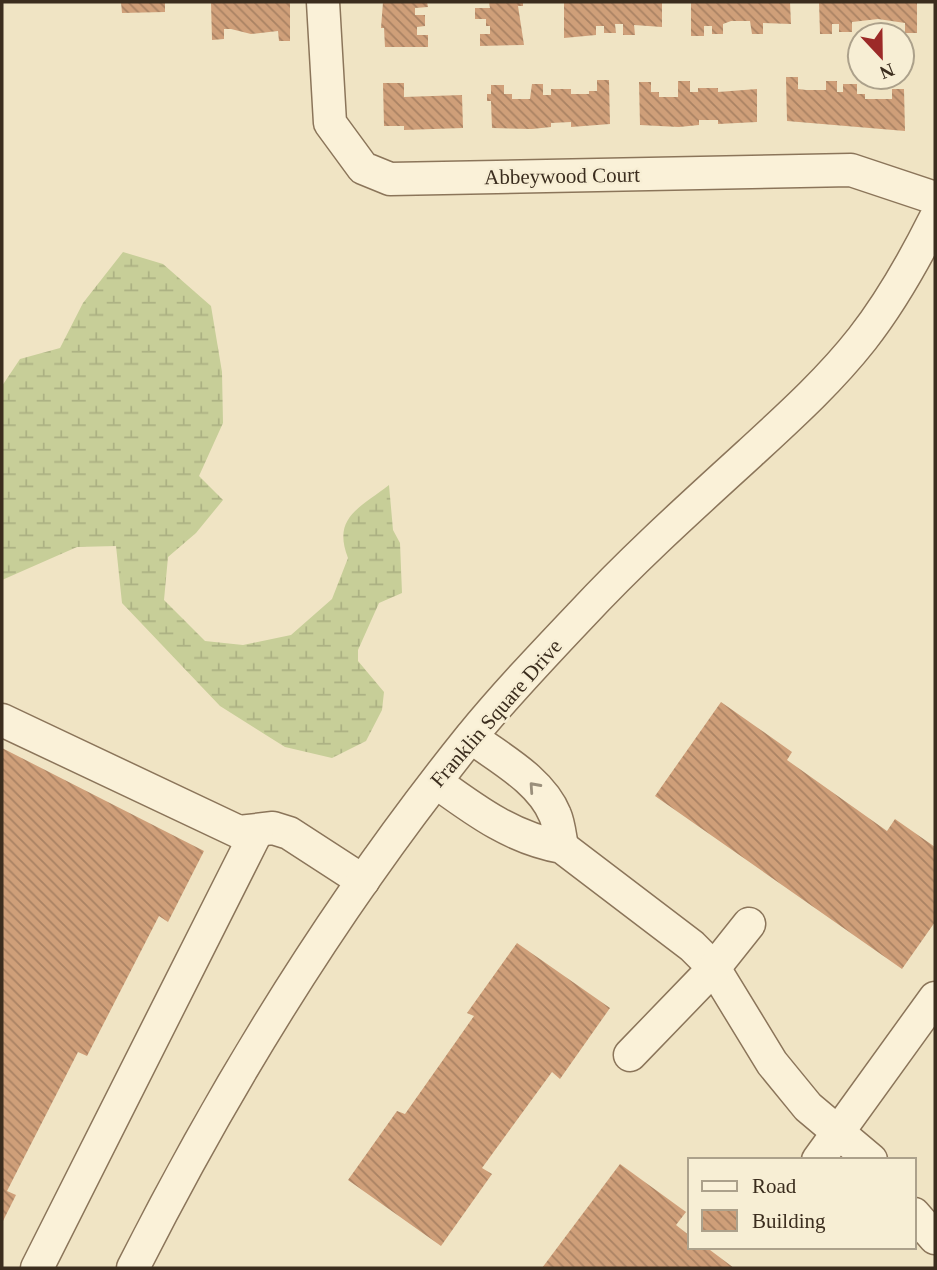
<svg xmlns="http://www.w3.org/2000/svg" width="937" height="1270" viewBox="0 0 937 1270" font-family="'Times New Roman',serif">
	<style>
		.wetland { fill: url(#wetland-marsh) }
		.building { fill: url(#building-back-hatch) }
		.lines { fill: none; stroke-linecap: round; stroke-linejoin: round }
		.minor-casing { stroke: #8b755a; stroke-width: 35 }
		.minor { stroke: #faf1d8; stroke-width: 32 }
		.oneway { stroke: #9a8f7b }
		.labels { text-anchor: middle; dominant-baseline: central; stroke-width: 5; stroke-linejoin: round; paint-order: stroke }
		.street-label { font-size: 21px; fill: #3b2d1e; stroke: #f7eed4 }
	</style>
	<defs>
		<pattern id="wetland-marsh" width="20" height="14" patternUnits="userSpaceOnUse" patternTransform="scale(1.75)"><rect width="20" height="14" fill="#c7ce98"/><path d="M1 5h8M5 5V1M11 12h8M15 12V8" fill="none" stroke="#acb183"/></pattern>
		<pattern id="building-back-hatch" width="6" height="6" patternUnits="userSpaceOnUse" patternTransform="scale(1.75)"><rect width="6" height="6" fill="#cf9f79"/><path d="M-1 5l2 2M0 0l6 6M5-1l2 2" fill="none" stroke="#a98263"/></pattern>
	</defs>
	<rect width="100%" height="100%" fill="#f0e4c4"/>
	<path class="wetland" d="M123 252 163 264 211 306 222 372 223 423 199 476 223 500 196 533 168 557 164 600 205 641 243 645 291 635 332 599 348 558C332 517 360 508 389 485L393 530 400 543 402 593 379 603 358 650V661L384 692 382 710 366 741 332 758 285 747 220 706 122 603 116 546 77 547 2 580V386L20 359 60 348 83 303Z"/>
	<g class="building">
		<polygon points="121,2 165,2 165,12 122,13"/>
		<polygon points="211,2 290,2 290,41 279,41 278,31 251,34 231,29 224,29 224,39 212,40"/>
		<polygon points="383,2 427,2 428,7 415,8 415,15 425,15 425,26 417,27 417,35 428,35 428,47 385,47 384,28 381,28"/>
		<polygon points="489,2 523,2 523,6 518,6 524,45 480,46 480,34 490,34 490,26 486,26 486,19 475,19 475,8 490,8"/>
		<polygon points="564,2 662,2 662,27 634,25 635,35 623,35 623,24 615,24 616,33 604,33 604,26 596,26 596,35 564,38"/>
		<polygon points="691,2 790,2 791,24 763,23 763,34 752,34 750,21 731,21 723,24 723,34 712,34 712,26 704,26 704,36 691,36"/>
		<polygon points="819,2 917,2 917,33 905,33 905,23 878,19 852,22 852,32 839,32 839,24 832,24 832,34 820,34"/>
		<polygon points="786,77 798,77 798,89 806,90 826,90 826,81 837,81 837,92 843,92 843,84 857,84 857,94 865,94 865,99 892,99 892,89 904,89 905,131 787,121"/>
		<polygon points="597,80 609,80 610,124 571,127 571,122 551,123 551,127 532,129 492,128 491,101 487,101 487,94 491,94 491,85 504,85 504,94 512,94 512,99 530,99 532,84 543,84 543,95 551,95 551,89 571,89 571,94 589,94 589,91 597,91"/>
		<polygon points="678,81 690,81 690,92 698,92 698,88 718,88 718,92 757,89 757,122 718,124 718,120 699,120 699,125 679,127 640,125 639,82 651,82 651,92 659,92 659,97 678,97"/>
		<polygon points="383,83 404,83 404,97 462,95 463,128 404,130 404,126 384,126"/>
		<polygon points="721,702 792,752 787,760 887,831 895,819 935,847 935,922 902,969 655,796"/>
		<polygon points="2,748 204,851 168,922 159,916 87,1056 78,1052 7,1191 16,1195 2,1223"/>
		<polygon points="517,943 610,1008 560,1079 552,1072 482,1168 492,1174 441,1246 348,1180 397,1111 405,1114 474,1016 467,1013"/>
		<polygon points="620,1164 686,1212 676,1225 690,1236 690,1247 706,1247 734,1268 542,1268"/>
	</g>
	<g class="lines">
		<defs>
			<g id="minor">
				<polyline points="323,2 330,123 363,168 390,179 851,170 935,198"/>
				<polyline points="2,720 239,832 273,828 289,833 363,881"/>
				<path d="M471 737C499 758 541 780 555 815 559 824 560 837 562 847"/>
				<path d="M436 782C476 811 512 838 562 847L692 946 714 968 772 1063 808 1107 871 1160"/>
				<polyline points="630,1055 714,968 749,924"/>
				<polyline points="818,1160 935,998"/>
				<polyline points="914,1214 935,1238"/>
				<polyline points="37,1268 257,831"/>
				<path d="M133 1268C227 1082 338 902 469 739 504 696 543 655 581 615 634 558 692 506 750 453 789 417 829 381 862 339 891 302 914 261 935 219"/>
			</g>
		</defs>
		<use href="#minor" class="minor-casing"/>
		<use href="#minor" class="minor"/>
	</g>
	<defs><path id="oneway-chevron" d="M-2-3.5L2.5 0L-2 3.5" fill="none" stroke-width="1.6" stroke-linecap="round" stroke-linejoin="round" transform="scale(1.75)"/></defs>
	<use class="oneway" href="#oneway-chevron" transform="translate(534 787) rotate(-132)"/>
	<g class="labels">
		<g class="street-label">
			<text transform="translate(562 176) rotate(-1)">Abbeywood Court</text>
			<text transform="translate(496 713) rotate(-49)">Franklin Square Drive</text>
		</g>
	</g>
	<rect width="937" height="1270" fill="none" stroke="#3b2d1e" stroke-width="7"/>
	<rect x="688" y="1158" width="228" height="91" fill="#f7eed4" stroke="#aca18b" stroke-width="2"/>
	<rect x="702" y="1181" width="35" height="10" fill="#faf1d8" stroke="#aca18b" stroke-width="2"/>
	<text x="752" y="1193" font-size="21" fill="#3b2d1e">Road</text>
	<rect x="702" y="1210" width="35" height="21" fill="url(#building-back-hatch)" stroke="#aca18b" stroke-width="2"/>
	<text x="752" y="1228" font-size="21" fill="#3b2d1e">Building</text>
	<g transform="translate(881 56) rotate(158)"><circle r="33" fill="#f7eed4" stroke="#aca18b" stroke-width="2"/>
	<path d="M0-5L12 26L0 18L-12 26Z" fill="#9c2a28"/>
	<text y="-10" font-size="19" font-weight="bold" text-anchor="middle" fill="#3b2d1e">N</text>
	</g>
</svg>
